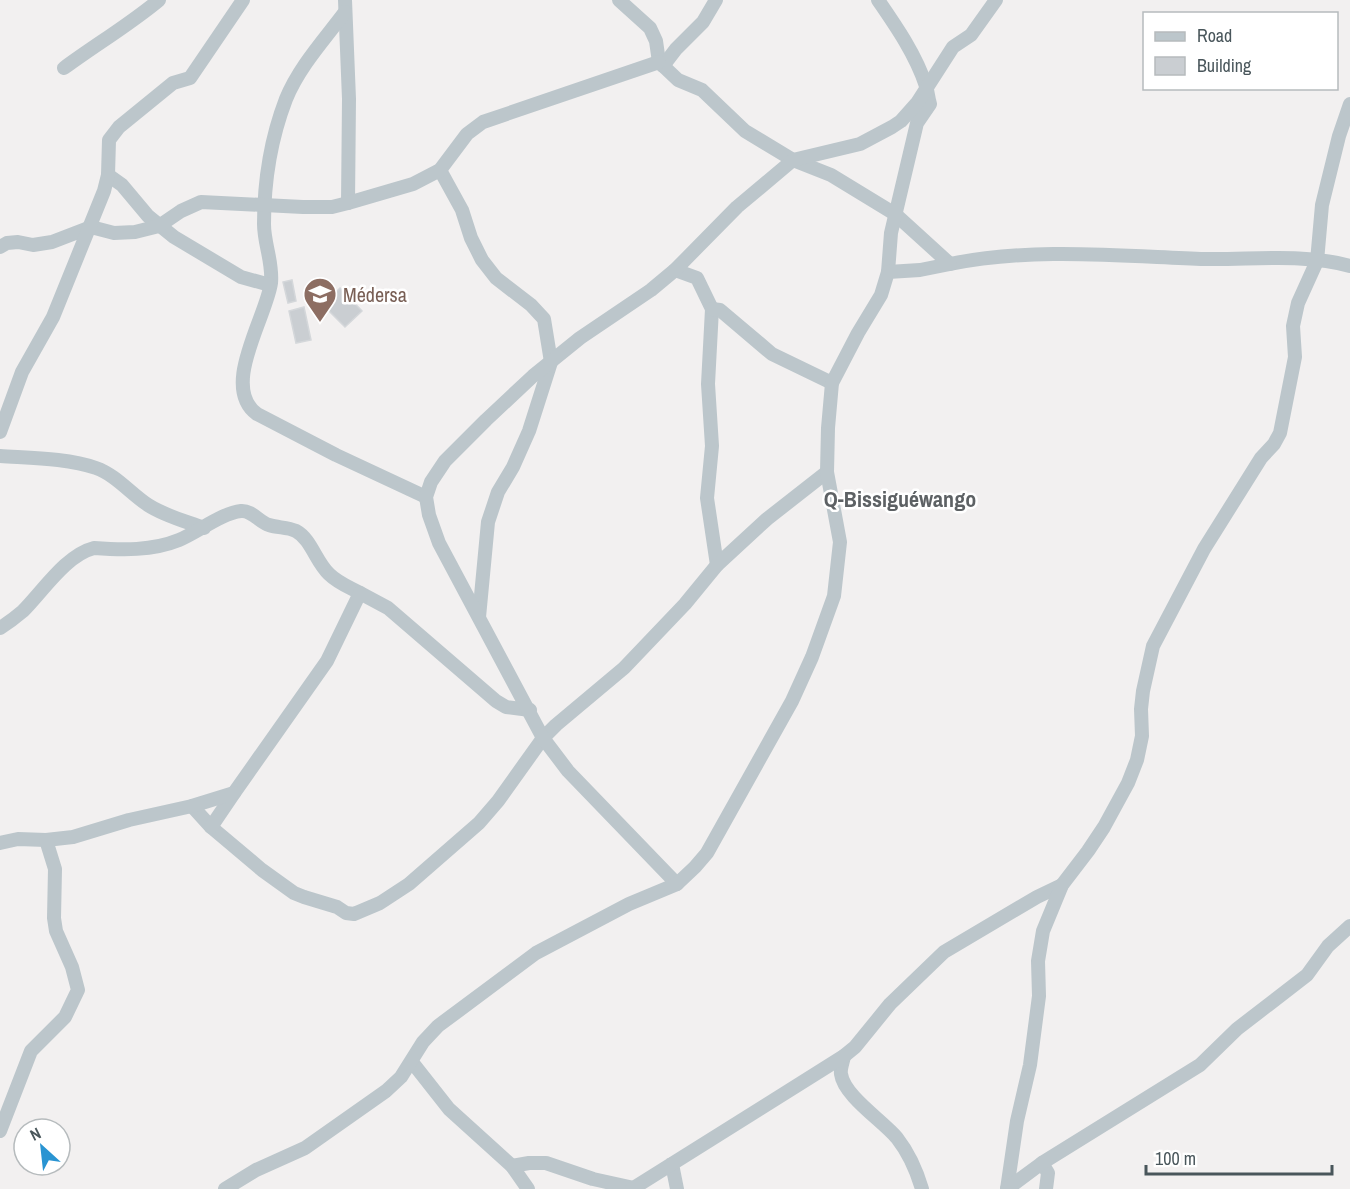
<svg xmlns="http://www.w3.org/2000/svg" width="1350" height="1189" viewBox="0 0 1350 1189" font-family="'Archivo Narrow',sans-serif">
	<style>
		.building { fill: #caced2; stroke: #d4d7da; stroke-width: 1.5 }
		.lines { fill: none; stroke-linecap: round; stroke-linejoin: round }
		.minor { stroke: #bcc6cb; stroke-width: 14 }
		.labels { text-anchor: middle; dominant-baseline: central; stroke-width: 5; stroke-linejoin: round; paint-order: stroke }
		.education-label { font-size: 20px; fill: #785e54; stroke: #fff; text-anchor: start }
		.quarter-label { font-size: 22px; font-weight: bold; fill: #5d6164; stroke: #fff }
	</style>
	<rect width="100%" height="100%" fill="#f2f0f0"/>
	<g class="building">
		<polygon points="292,280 296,301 288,303 283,282"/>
		<polygon points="340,288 362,311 345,327 323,305"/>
		<polygon points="304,307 311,340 296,343 289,311"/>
	</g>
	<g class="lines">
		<g class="minor">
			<polyline points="345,0 349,99 348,203"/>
			<path d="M619 0 650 28 656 41 659 62 678 80 702 90 745 131 793 160 831 175 895 214 950 264C1034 247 1120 256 1205 259 1251 260 1305 253 1350 266"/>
			<path d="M878 0C896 26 916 55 926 86 928 92 928 98 930 104L917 123 891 233 888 272"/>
			<path d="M345 12C324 40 299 67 286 99 271 138 264 182 264 224 264 244 273 262 271 283 266 318 220 387 257 414L336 455 426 497"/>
			<polyline points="663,66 676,49 703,22 716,0"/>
			<path d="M64 68C95 45 129 25 159 0"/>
			<polyline points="440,170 462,210 471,238 482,260 496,278 531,305 544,319 551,362 529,431 513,467 498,492 488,522 479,617"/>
			<polyline points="108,175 122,185 148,216 174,237 241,277 270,285"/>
			<polyline points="0,247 7,243 18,242 33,245 52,242 91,227 114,233 135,232 159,226 181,211 201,202 303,207 332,207 348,203 413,184 440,170 467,134 483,122 659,62"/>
			<polyline points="675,270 697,278 712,309 708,384 712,446 707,498 717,565"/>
			<polyline points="712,309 720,310 772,354 832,383"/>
			<polyline points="0,432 22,372 53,317 104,191 108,175 109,140 119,127 173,83 190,78 243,0"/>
			<path d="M0 456C30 458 68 458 96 468 116 475 131 494 148 505 165 516 185 521 204 528"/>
			<path d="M0 628C8 623 16 617 23 611 43 591 66 555 94 548 122 550 152 551 179 540 198 532 222 513 241 511 252 510 259 522 269 525 278 528 287 527 296 531 311 539 316 562 329 574 338 583 349 587 360 593"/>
			<polyline points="192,806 211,827 262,870 294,893 304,897 337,907 346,913 354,914 380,903 409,884 479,823 498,801 543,738 556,725 624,668 685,604 717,565 767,519 827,472"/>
			<polyline points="211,827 234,793 327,661 360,593 388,608 496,701 506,707 530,710"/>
			<polyline points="0,843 18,839 46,840 73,837 129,820 192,806 234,793"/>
			<polyline points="677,884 568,771 543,738 439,543 429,515 426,497 431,482 445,461 486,420 533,376 580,338 651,290 675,270 737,207 793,160 860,144 892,127 901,121 917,103 953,47 971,35 996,0"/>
			<path d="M844 1056C843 1062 840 1069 841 1074 844 1096 883 1121 897 1138 908 1152 917 1172 922 1189"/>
			<polyline points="412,1062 449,1109 512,1166 528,1189"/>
			<polyline points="0,1131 31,1051 65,1017 78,990 72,967 56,931 54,918 55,869 46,840"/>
			<polyline points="1042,1163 1048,1173 1046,1189"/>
			<polyline points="672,1164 677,1189"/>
			<polyline points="512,1166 529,1163 546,1163 593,1179 634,1188"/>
			<polyline points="225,1189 256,1170 305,1148 386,1091 401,1077 423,1042 438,1026 536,953 629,904 677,884 695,867 707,853 792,701 812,657 834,596 840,542 827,472 828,428 832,383 858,333 881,295 888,272 920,270 950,264"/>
			<polyline points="632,1189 844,1056 855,1047 890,1004 944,952 1037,897 1062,885"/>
			<polyline points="1007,1189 1017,1121 1030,1065 1039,996 1038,961 1043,931 1062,885 1088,851 1104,827 1128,783 1137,760 1142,736 1141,709 1143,691 1153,646 1204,549 1261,458 1274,444 1280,433 1295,357 1293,326 1298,303 1317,261 1322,205 1339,136 1350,104"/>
			<polyline points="1007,1189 1042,1163 1200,1065 1237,1029 1307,975 1328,946 1350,926"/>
		</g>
	</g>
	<defs>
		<symbol id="school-pin" viewBox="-11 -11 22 30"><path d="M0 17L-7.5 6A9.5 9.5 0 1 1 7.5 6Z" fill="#8d6e63" stroke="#fff"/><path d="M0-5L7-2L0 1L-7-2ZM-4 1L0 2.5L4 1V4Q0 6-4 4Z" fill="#fff"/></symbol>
	</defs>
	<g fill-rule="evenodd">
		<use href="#school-pin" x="301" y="275" width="38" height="52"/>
	</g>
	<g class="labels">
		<g class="education-label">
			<text x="343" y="294">Médersa</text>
		</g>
		<g class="quarter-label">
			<text x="900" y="499">Q-Bissiguéwango</text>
		</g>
	</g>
	<rect x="1143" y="12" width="195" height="78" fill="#ffffff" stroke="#b6bbbd" stroke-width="1.5"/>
	<rect x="1155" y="32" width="30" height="9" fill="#bcc6cb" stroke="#b6bbbd" stroke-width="1.5"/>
	<text x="1197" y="42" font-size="18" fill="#49565b">Road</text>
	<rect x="1155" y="57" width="30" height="18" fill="#caced2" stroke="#b6bbbd" stroke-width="1.5"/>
	<text x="1197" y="72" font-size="18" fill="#49565b">Building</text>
	<g transform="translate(42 1147) rotate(333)"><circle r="28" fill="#ffffff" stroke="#b6bbbd" stroke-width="1.5"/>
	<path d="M0-4.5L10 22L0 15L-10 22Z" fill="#2994d2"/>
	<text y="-9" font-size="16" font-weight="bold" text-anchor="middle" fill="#49565b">N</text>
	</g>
	<path d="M1146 1165v9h186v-9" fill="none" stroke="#49565b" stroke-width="3"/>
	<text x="1155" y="1165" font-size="18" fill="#49565b" stroke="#ffffff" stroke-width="4.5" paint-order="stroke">100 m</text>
</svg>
